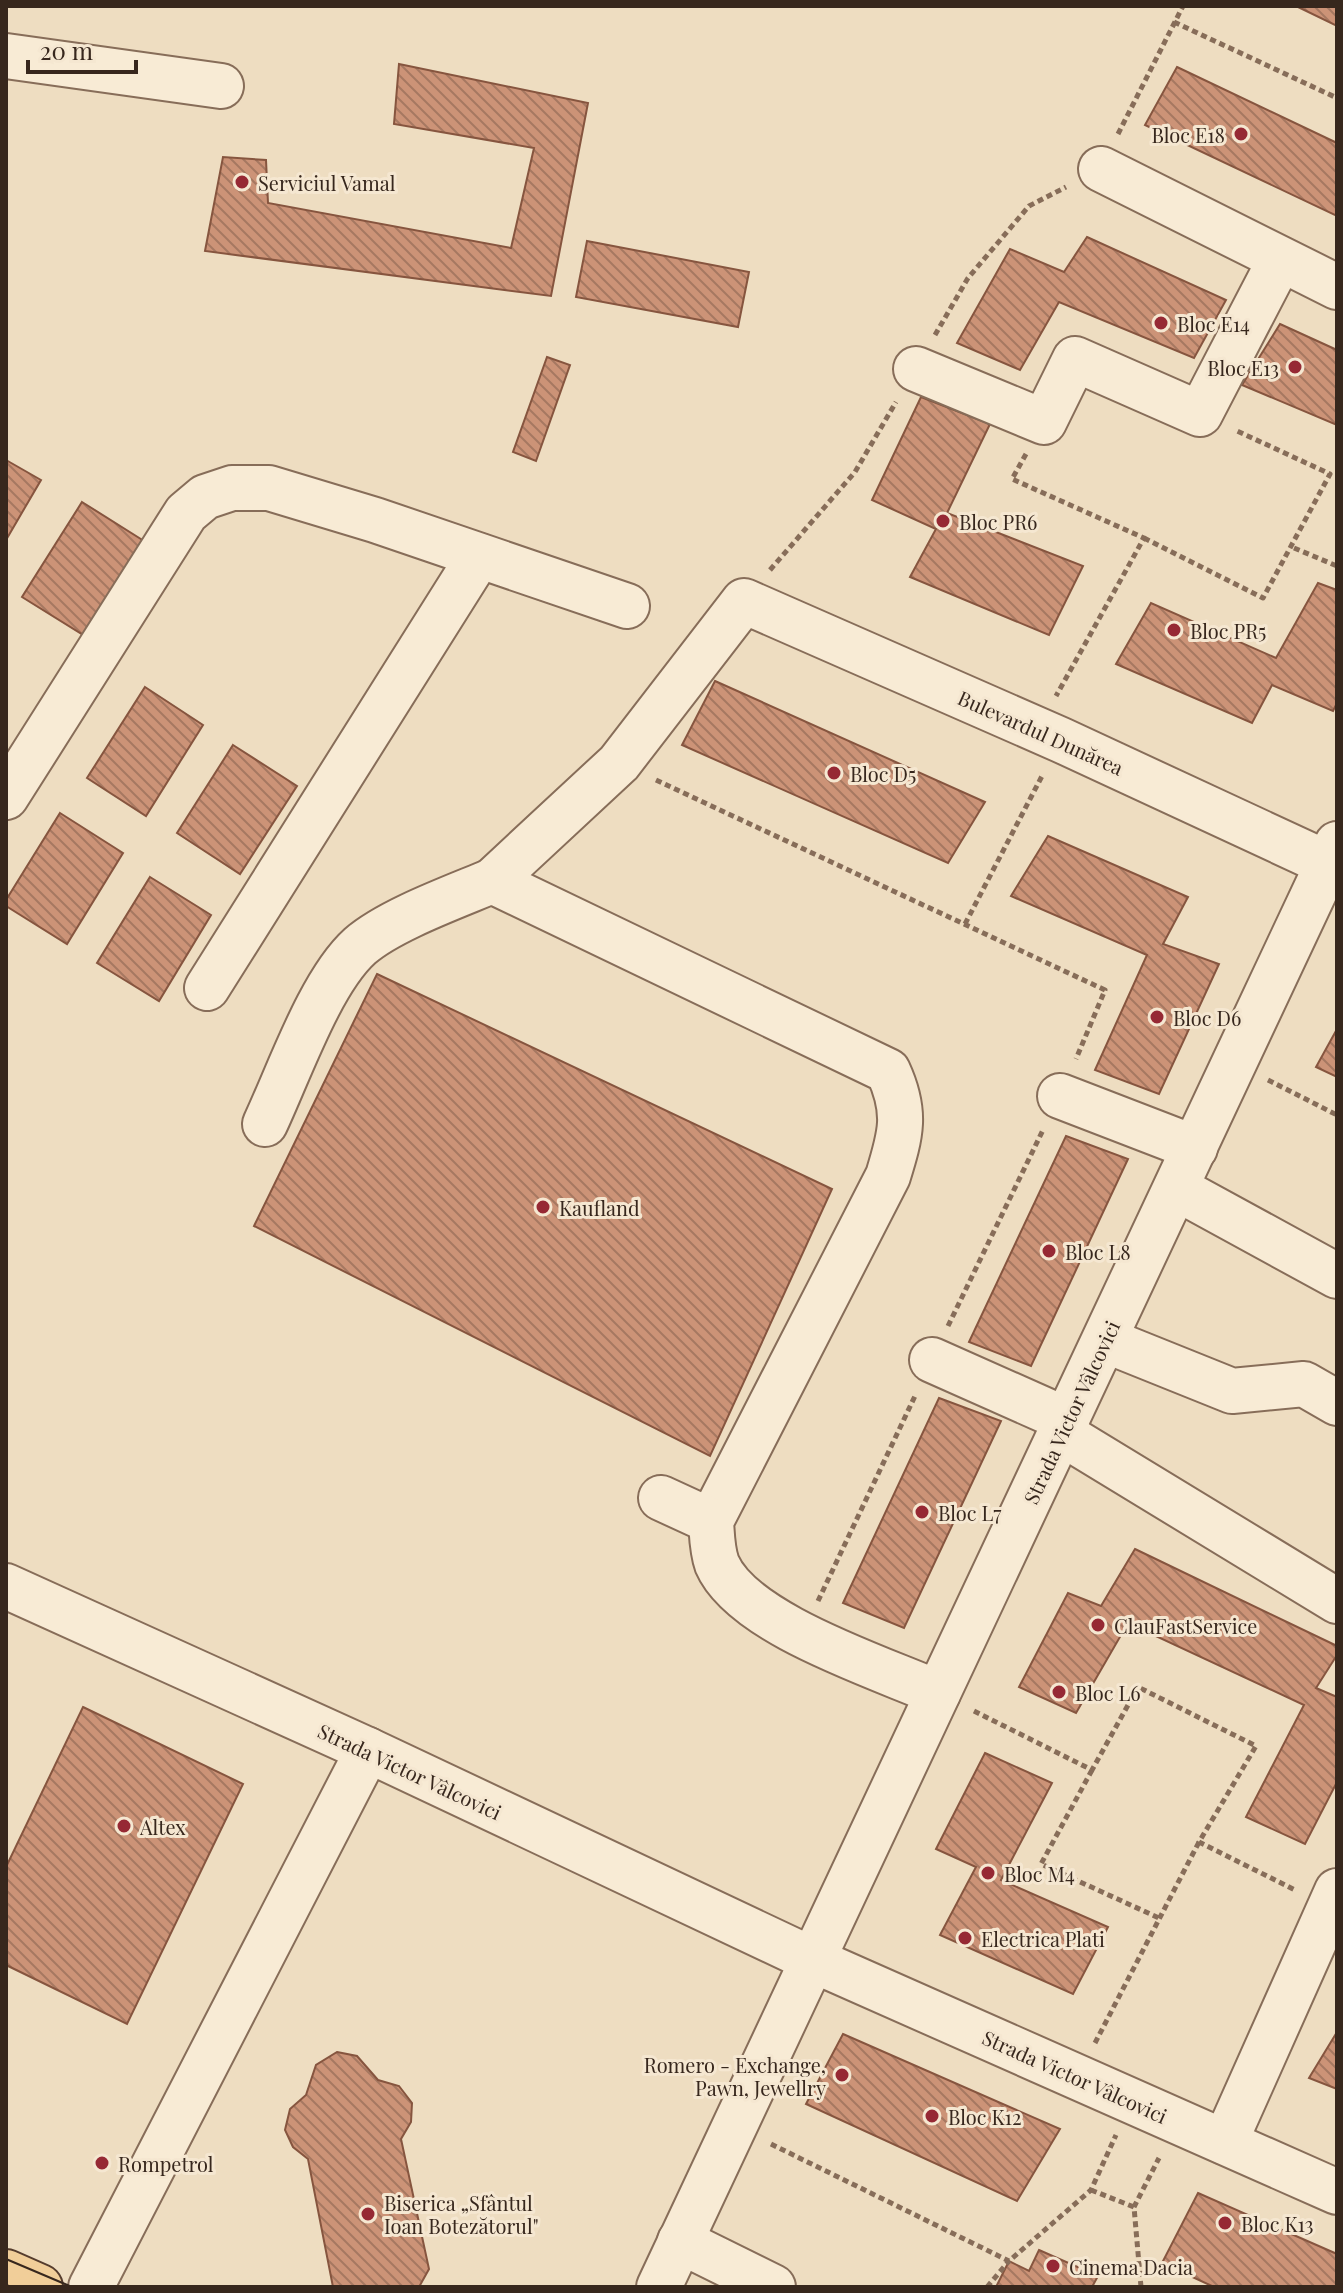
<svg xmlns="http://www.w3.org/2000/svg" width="1343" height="2293" viewBox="0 0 1343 2293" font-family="'Playfair Display',serif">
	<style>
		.building { fill: url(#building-back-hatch); stroke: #86553f; stroke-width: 2 }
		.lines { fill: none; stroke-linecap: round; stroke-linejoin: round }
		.minor-casing { stroke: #876d59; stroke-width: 48 }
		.major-casing { stroke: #553c2d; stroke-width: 48 }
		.path { stroke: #876d59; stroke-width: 5; stroke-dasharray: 6 4; stroke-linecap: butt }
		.minor { stroke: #f8ebd5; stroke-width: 44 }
		.major { stroke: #f1ce99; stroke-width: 44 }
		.tram { stroke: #37271d; stroke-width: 2 }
		.poi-dot { fill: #962934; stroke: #f5e7d1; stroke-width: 3 }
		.labels { text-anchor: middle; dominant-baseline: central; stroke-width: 6; stroke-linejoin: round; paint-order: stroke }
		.poi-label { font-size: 20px; fill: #37271d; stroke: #f5e7d1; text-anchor: start }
		.street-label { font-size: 20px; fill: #37271d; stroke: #f5e7d1 }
	</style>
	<defs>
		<pattern id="building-back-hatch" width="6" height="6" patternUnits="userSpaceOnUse" patternTransform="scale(2)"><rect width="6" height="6" fill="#cc9377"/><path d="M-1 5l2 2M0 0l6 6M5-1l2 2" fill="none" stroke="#a67861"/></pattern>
	</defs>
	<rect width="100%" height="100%" fill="#eeddc1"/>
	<g class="building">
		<polygon points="1296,6 1337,6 1337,26"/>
		<polygon points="399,64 588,103 551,296 205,251 223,157 266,160 268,203 511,248 534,148 394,124"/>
		<polygon points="1177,67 1337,143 1337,216 1145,125"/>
		<polygon points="1087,237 1226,300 1194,358 1059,302 1020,370 957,343 1010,249 1064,272"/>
		<polygon points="587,241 749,272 738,327 576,297"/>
		<polygon points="1280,324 1337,350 1337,425 1242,385"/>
		<polygon points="547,357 570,365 536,461 513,452"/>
		<polygon points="921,397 990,424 947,513 1083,566 1049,635 910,577 936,529 872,500"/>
		<polygon points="6,460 41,480 6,540"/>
		<polygon points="82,502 144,541 85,636 22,597"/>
		<polygon points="1318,583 1337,590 1337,703 1333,711 1272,685 1252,723 1116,664 1151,603 1276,658"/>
		<polygon points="715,681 985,802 948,863 682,745"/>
		<polygon points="145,687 203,725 146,816 87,778"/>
		<polygon points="233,745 297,786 240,874 177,833"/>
		<polygon points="60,813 123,853 67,944 6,906 6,900"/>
		<polygon points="1048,836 1188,897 1163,944 1219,964 1159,1094 1095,1070 1147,955 1011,896"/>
		<polygon points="150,877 211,915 159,1001 97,963"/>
		<polygon points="377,974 832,1189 710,1456 254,1226"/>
		<polygon points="1337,1029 1337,1077 1316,1067"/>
		<polygon points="1066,1136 1128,1159 1031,1366 969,1342"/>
		<polygon points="939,1398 1001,1421 904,1628 843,1603"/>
		<polygon points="1135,1549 1337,1646 1337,1655 1316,1688 1337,1697 1337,1782 1305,1844 1246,1817 1304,1705 1128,1623 1076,1713 1019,1687 1068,1593 1101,1606"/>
		<polygon points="83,1707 243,1784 127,2024 6,1965 6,1867"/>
		<polygon points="985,1753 1052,1783 1001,1880 1108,1927 1073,1994 940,1935 976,1867 936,1849"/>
		<polygon points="1337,2032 1337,2089 1309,2078"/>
		<polygon points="843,2034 1060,2129 1017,2201 806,2104"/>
		<polygon points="337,2052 357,2056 378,2080 399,2086 412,2103 411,2122 401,2139 429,2269 419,2287 333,2287 308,2159 293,2147 285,2130 290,2109 306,2095 316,2065"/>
		<polygon points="1198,2193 1337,2254 1337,2287 1214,2287 1162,2263"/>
		<polygon points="1039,2250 1098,2276 1092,2287 996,2287 1009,2261 1029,2271"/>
	</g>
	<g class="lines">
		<defs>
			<g id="minor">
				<polyline points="6,56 221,86"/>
				<polyline points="1101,169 1337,287"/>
				<polyline points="916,369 1044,422 1075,359 1200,414 1280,260"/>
				<polyline points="6,797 186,513 205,497 232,488 269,488 375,520 627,606"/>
				<polyline points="492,881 619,763 744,601 1061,740 1337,868"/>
				<polyline points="207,988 479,556"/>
				<polyline points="1060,1096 1195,1148"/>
				<path d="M265 1124C289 1073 320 982 360 946 390 920 454 897 492 881L888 1071C907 1112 901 1134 888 1176L711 1521C712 1535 712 1550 717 1564 743 1624 879 1667 938 1693"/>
				<polyline points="1176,1188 1337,1276"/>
				<polyline points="1105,1340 1232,1391 1304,1384 1337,1403"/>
				<polyline points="932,1360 1067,1420"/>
				<polyline points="1061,1433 1337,1601"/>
				<polyline points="661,1498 711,1521"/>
				<polyline points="6,1586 368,1750 813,1960 1337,2192"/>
				<polyline points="1225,2142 1337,1891"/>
				<polyline points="680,2241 773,2287"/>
				<polyline points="91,2287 368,1750"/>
				<polyline points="659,2287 1337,844"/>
			</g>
			<polyline id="major" points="6,2272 40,2287"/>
		</defs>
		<use href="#minor" class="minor-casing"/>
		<use href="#major" class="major-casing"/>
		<g class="path">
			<polyline points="1174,22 1337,98"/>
			<polyline points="1118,134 1183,6"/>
			<polyline points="935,335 968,278 1029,206 1066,187"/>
			<polyline points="1026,454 1012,479 1144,538 1056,696"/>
			<polyline points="1144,538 1263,598 1330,474 1235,430"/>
			<polyline points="1294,548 1337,566"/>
			<polyline points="770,570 855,472 896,402"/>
			<polyline points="656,780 1105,990 1076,1059"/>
			<polyline points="965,924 1042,776"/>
			<polyline points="1268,1080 1337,1115"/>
			<polyline points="948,1326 1043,1130"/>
			<polyline points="818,1601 915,1396"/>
			<polyline points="974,1711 1092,1770 1138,1687 1256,1746 1199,1842 1295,1890"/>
			<polyline points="1092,1770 1041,1864 1159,1918"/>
			<polyline points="1095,2043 1199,1842"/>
			<polyline points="771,2144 1009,2261 1091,2190 1116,2135"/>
			<polyline points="1091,2190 1134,2207"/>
			<polyline points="987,2287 1009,2261"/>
			<polyline points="1141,2287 1134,2207 1159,2158"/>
		</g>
		<use href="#minor" class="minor"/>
		<use href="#major" class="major"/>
		<g class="tram">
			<polyline points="6,2259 72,2287"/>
			<polyline points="6,2285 12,2287"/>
		</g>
	</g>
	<g class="poi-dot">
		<circle cx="1241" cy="134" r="8"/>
		<circle cx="242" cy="182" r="8"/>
		<circle cx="1161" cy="323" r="8"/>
		<circle cx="1295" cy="367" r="8"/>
		<circle cx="943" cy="521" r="8"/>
		<circle cx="1174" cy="630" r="8"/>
		<circle cx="834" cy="773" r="8"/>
		<circle cx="1157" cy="1017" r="8"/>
		<circle cx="543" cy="1207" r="8"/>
		<circle cx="1049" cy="1251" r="8"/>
		<circle cx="922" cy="1512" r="8"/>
		<circle cx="1098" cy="1625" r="8"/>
		<circle cx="1059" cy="1692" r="8"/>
		<circle cx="124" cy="1826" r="8"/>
		<circle cx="988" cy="1873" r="8"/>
		<circle cx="965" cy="1938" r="8"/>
		<circle cx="842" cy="2075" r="8"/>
		<circle cx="932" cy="2116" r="8"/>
		<circle cx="102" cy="2163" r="8"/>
		<circle cx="368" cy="2214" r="8"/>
		<circle cx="1225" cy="2223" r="8"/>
		<circle cx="1053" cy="2266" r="8"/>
	</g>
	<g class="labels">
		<g class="poi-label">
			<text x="1225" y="134" text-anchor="end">Bloc E18</text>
			<text x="258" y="182">Serviciul Vamal</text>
			<text x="1177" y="323">Bloc E14</text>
			<text x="1279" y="367" text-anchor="end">Bloc E13</text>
			<text x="959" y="521">Bloc PR6</text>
			<text x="1190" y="630">Bloc PR5</text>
			<text x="850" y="773">Bloc D5</text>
			<text x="1173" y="1017">Bloc D6</text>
			<text x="559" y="1207">Kaufland</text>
			<text x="1065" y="1251">Bloc L8</text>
			<text x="938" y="1512">Bloc L7</text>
			<text x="1114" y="1625">ClauFastService</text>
			<text x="1075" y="1692">Bloc L6</text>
			<text x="140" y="1826">Altex</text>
			<text x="1004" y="1873">Bloc M4</text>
			<text x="981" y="1938">Electrica Plati</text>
			<text x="826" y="2064" text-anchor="end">Romero - Exchange,<tspan x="826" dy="23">Pawn, Jewellry</tspan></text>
			<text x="948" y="2116">Bloc K12</text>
			<text x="118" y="2163">Rompetrol</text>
			<text x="384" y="2202">Biserica „Sfântul<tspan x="384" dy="23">Ioan Botezătorul"</tspan></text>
			<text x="1241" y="2223">Bloc K13</text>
			<text x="1069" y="2266">Cinema Dacia</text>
		</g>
		<g class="street-label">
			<text transform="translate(1041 732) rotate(24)">Bulevardul Dunărea</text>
			<text transform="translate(1071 1412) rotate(-65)">Strada Victor Vâlcovici</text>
			<text transform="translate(410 1771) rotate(25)">Strada Victor Vâlcovici</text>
			<text transform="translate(1075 2076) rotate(24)">Strada Victor Vâlcovici</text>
		</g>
	</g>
	<rect width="1343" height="2293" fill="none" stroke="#37271d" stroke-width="16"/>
	<path d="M28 60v12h108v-12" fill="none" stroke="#37271d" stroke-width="4"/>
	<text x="40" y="60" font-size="24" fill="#37271d" stroke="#f5e7d1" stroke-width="6" paint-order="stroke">20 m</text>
</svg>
